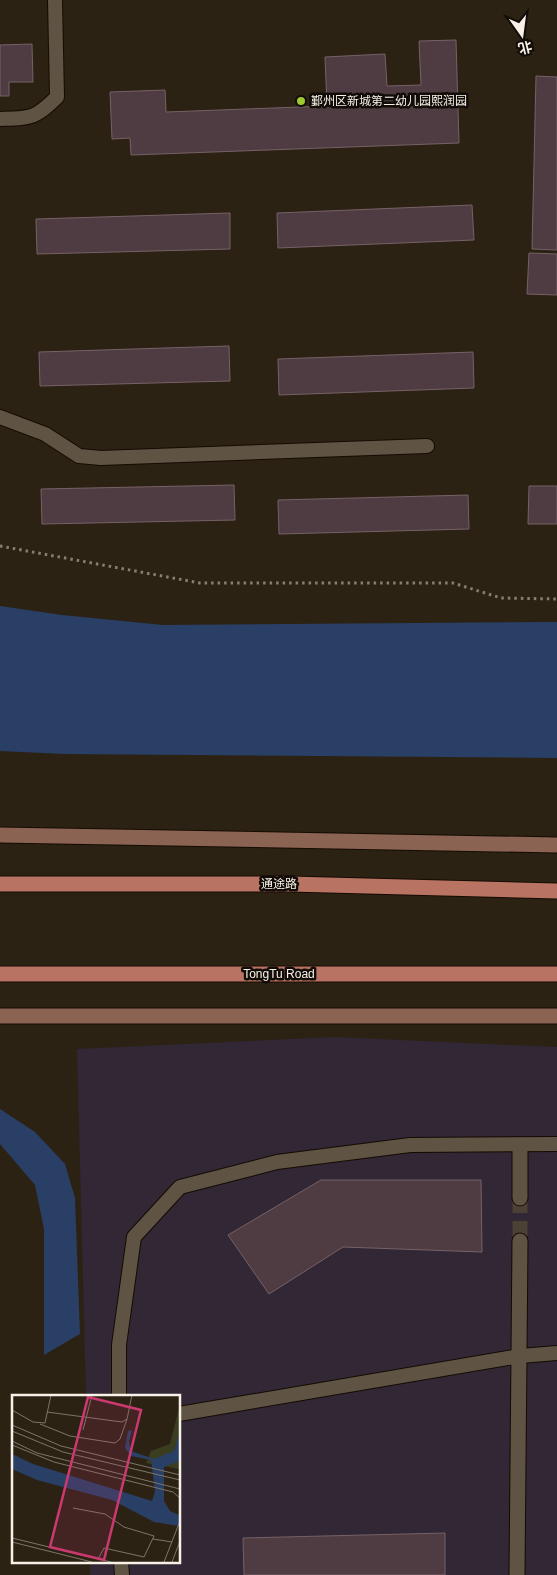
<svg xmlns="http://www.w3.org/2000/svg" width="557" height="1575" viewBox="0 0 557 1575" font-family="Arial,'Noto Sans SC',sans-serif">
	<style>
		.industrial { fill: #312735 }
		.water { fill: #293f66 }
		.building { fill: #4f3c42; stroke: #766167 }
		.lines { fill: none; stroke-linecap: round; stroke-linejoin: round }
		.minor-tunnel { stroke: #4b4134; stroke-width: 15; stroke-dasharray: 15 8; stroke-linecap: butt }
		.service-casing { stroke: #140b02; stroke-width: 16 }
		.minor-casing { stroke: #140b02; stroke-width: 17 }
		.secondary-casing { stroke: #140b02; stroke-width: 17 }
		.primary-casing { stroke: #140b02; stroke-width: 17 }
		.path { stroke: #877f73; stroke-width: 3; stroke-dasharray: 2.5 4; stroke-linecap: butt }
		.service { stroke: #5f5344; stroke-width: 14 }
		.minor { stroke: #5f5344; stroke-width: 15 }
		.secondary { stroke: #8b6353; stroke-width: 15 }
		.primary { stroke: #b87362; stroke-width: 15 }
		.poi-dot { fill: #9dca30; stroke: #110c07; stroke-width: 2 }
		.labels { text-anchor: middle; dominant-baseline: central; stroke-width: 5; stroke-linejoin: round; paint-order: stroke }
		.poi-label { font-size: 12px; fill: #f8f1e8; stroke: #110c07; text-anchor: start }
		.street-label { font-size: 12px; fill: #f8f1e8; stroke: #110c07 }
		.inset-road { fill: none; stroke: #7e7569; stroke-width: 1 }
		.view { fill: #ca3970; fill-opacity: 0.15; stroke: #ca3970; stroke-width: 2.5 }
		.inset-edge { fill: none; stroke: #f8f1e8; stroke-width: 2.5 }
	</style>
	<rect width="100%" height="100%" fill="#2c2214"/>
	<polygon class="industrial" points="334,1037 557,1047 557,1575 90,1575 90,1561 179,1561 179,1396 86,1396 77,1049"/>
	<g class="water">
		<polygon points="0,606 62,615 163,625 557,622 557,758 65,754 0,751"/>
		<polygon points="0,1109 35,1132 65,1164 75,1198 80,1334 44,1355 44,1229 35,1185 0,1144"/>
	</g>
	<g class="building">
		<polygon points="456,40 459,143 131,155 130,138 112,139 110,92 165,90 166,112 327,106 325,57 385,54 387,86 421,85 419,41"/>
		<polygon points="32,44 33,82 9,82 9,96 0,96 0,45"/>
		<polygon points="536,76 557,77 557,250 532,249"/>
		<polygon points="472,205 474,240 278,248 277,213"/>
		<polygon points="230,213 230,249 37,254 36,219"/>
		<polygon points="529,253 557,254 557,295 527,294"/>
		<polygon points="229,346 230,381 40,386 39,352"/>
		<polygon points="473,352 474,388 279,395 278,359"/>
		<polygon points="234,485 235,520 42,524 41,489"/>
		<polygon points="529,486 557,486 557,524 528,524"/>
		<polygon points="468,495 469,529 279,534 278,500"/>
		<polygon points="321,1180 481,1180 482,1252 343,1247 269,1294 228,1235"/>
		<polygon points="445,1533 445,1575 244,1575 243,1538"/>
	</g>
	<g class="lines">
		<polyline class="minor-tunnel" points="520,1198 520,1241"/>
		<defs>
			<g id="service">
				<path d="M0 119C31 118 35 119 57 97L55 0"/>
				<polyline points="0,417 45,434 79,456 101,458 427,446"/>
				<polyline points="119,1396 119,1345 134,1237 180,1187 277,1162 410,1145 557,1144"/>
				<polyline points="179,1414 520,1356 557,1353"/>
				<polyline points="121,1561 122,1575"/>
			</g>
			<g id="minor">
				<polyline points="520,1198 520,1145"/>
				<polyline points="517,1575 520,1241"/>
			</g>
			<g id="secondary">
				<polyline points="0,835 557,845"/>
				<polyline points="0,1016 557,1016"/>
			</g>
			<g id="primary">
				<polyline points="0,884 290,884 557,891"/>
				<polyline points="0,974 557,974"/>
			</g>
		</defs>
		<use href="#service" class="service-casing"/>
		<use href="#minor" class="minor-casing"/>
		<use href="#secondary" class="secondary-casing"/>
		<use href="#primary" class="primary-casing"/>
		<polyline class="path" points="0,546 200,583 453,583 501,598 557,599"/>
		<use href="#service" class="service"/>
		<use href="#minor" class="minor"/>
		<use href="#secondary" class="secondary"/>
		<use href="#primary" class="primary"/>
	</g>
	<circle class="poi-dot" cx="301" cy="101" r="5"/>
	<g class="labels">
		<g class="poi-label">
			<text x="311" y="101">鄞州区新城第二幼儿园熙润园</text>
		</g>
		<g class="street-label">
			<text x="279" y="884">通途路</text>
			<text x="279" y="974">TongTu Road</text>
		</g>
	</g>
	<g transform="translate(12 1395)">
		<rect width="168" height="168" fill="#2c2214"/>
		<path d="M167 13V74L134 68 139 56 158 49Z" fill="#3a3d20"/>
		<path d="M120 35 117 47 119 56 142 64 162 56 167 39V66L152 72V106L158 116 167 120V131L142 127 100 105 25 85 0 74V59L21 69 140 106 143 96 139 65 119 61 113 53 116 36Z" fill="#293f66"/>
		<path class="inset-road" d="M0 15 21 27 33 28 39 0M35 17 110 27 115 24 120 0M28 29 58 41 103 48 108 44 115 24M0 30 49 51 168 80M71 35 80 0M0 36 51 57 168 85M0 46 25 58 168 94M0 50 42 67 161 97 168 103M61 113 93 119 112 132 142 141 132 162 92 153 86 164M0 143 99 167M141 144 160 147M0 147 80 167M152 167 168 126M160 167 168 146"/>
		<path class="view" d="M76 2 129 15 92 165 38 152Z"/>
		<rect width="168" height="168" class="inset-edge"/>
	</g>
	<g transform="translate(522 35) rotate(166)" stroke="#110c07" stroke-width="4" paint-order="stroke">
	<path d="M0-4L9 19L0 12L-9 19Z" fill="#f8f1e8"/>
	<text y="-8" font-size="14" font-weight="bold" text-anchor="middle" fill="#f8f1e8">北</text>
	</g>
</svg>
